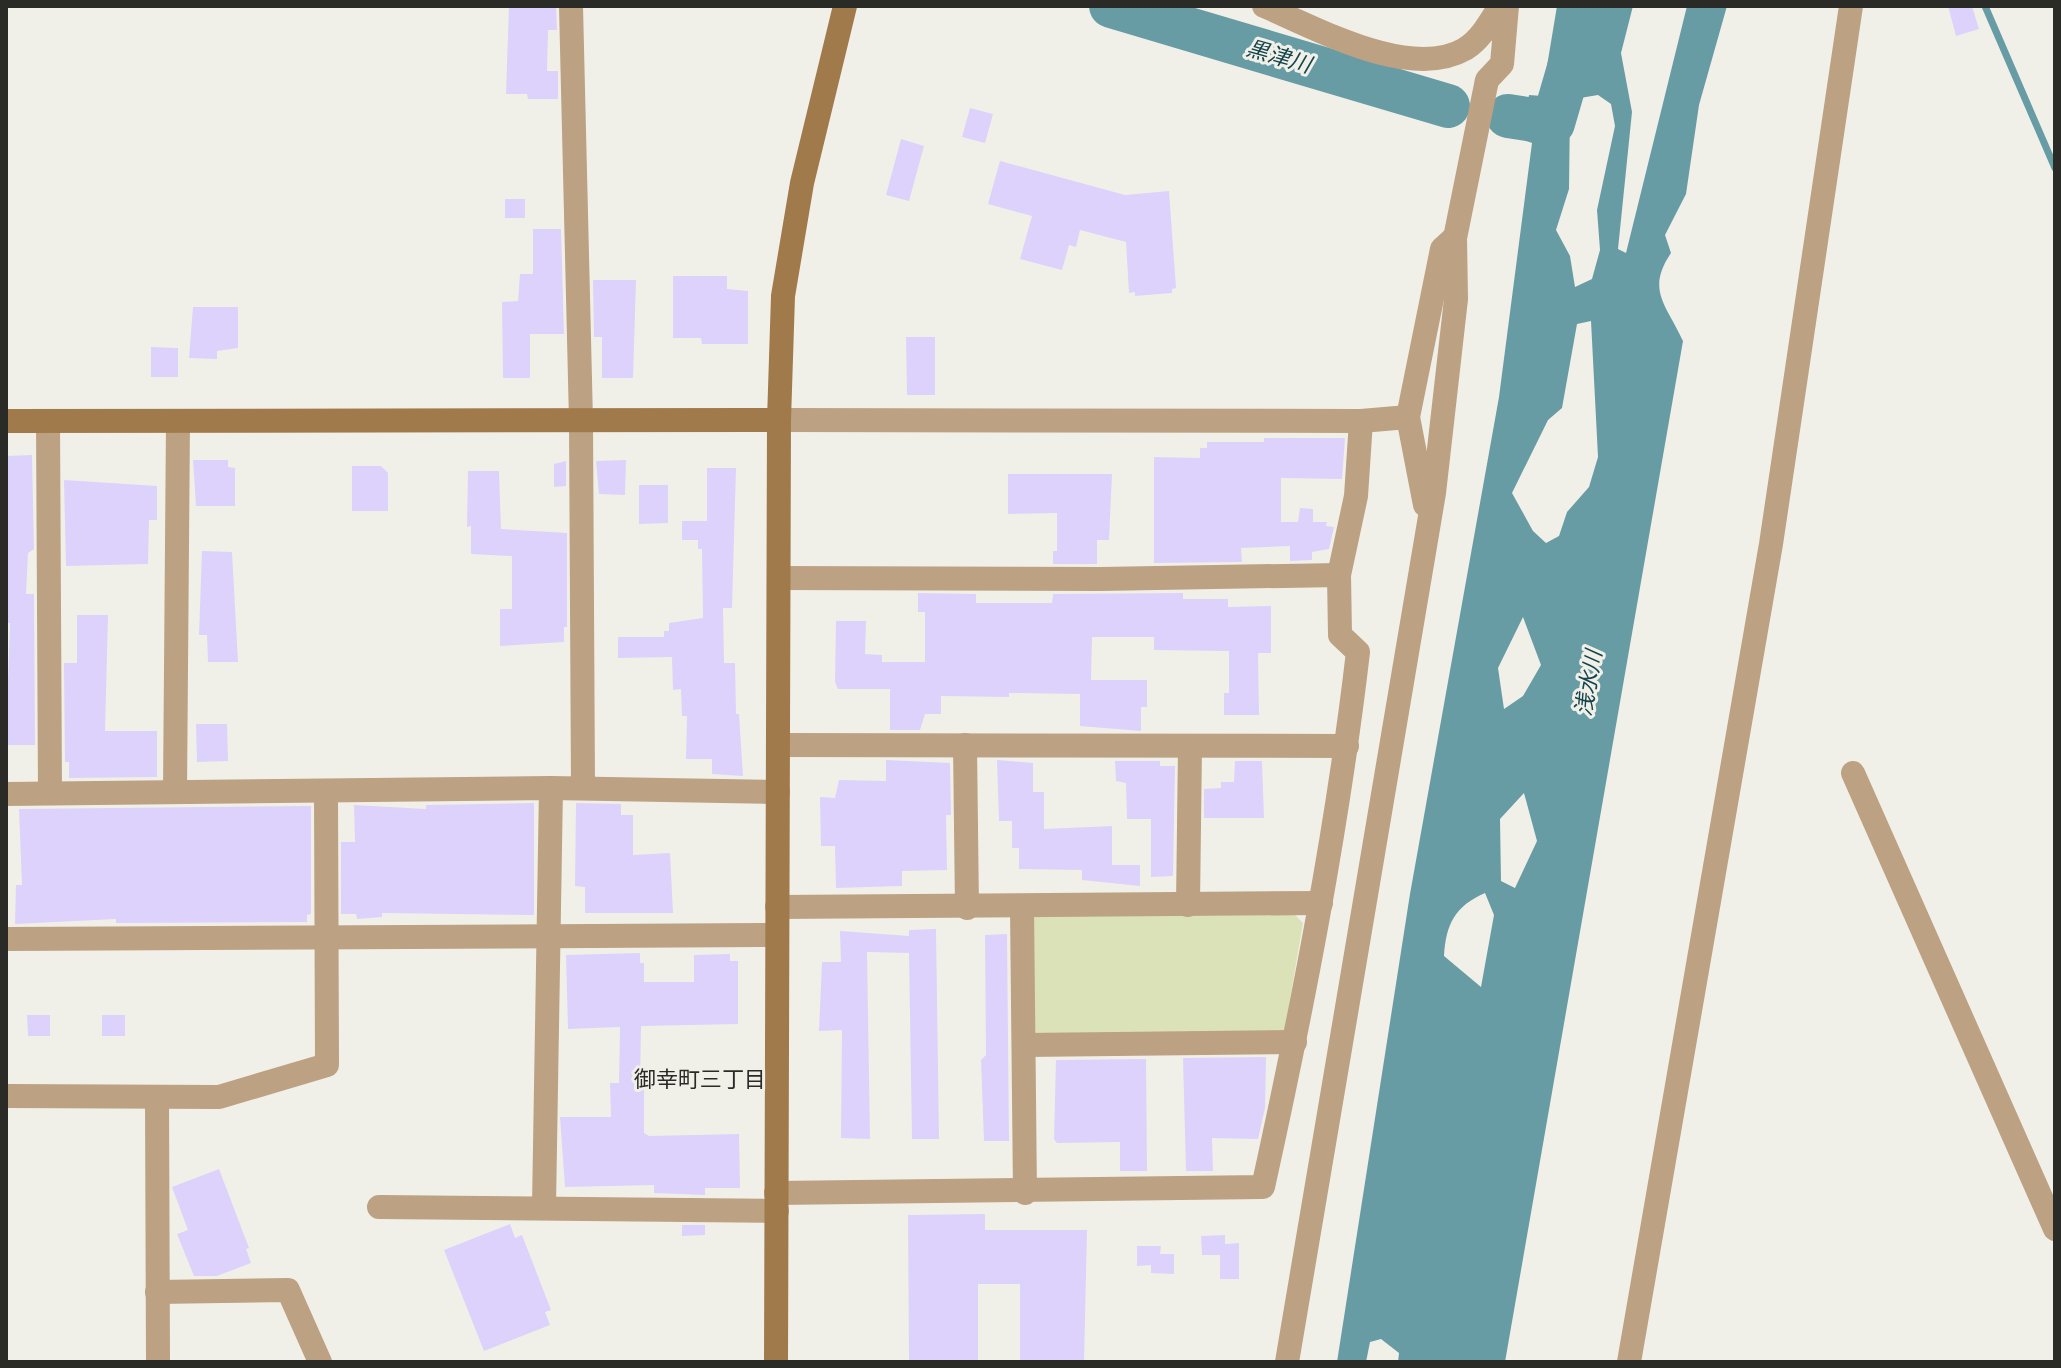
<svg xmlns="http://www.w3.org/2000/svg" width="2061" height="1368" viewBox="0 0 2061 1368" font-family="Merriweather,'Noto Sans JP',serif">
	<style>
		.green { fill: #dbe2b8 }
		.water { fill: #689ca5; fill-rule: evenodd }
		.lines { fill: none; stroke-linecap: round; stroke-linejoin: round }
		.stream { stroke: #689ca5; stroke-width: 7 }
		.river { stroke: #689ca5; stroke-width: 44 }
		.building { fill: #ddd2fb }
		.street { stroke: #bca183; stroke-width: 24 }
		.secondary { stroke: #a17a4c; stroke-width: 24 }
		.labels { text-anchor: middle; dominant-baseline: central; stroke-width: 6; stroke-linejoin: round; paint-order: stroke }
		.water-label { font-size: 22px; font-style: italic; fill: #14444c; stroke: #f1f0e8 }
		.neighbourhood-label { font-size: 22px; fill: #2a2a27; stroke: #f1f0e8 }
	</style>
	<rect width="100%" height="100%" fill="#f1f0e8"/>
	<polygon class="green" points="1291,911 1303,923 1284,1034 1031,1037 1029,914"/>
	<path class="water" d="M1557 6H1633L1621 53 1632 112 1618 249 1626 253 1687 6H1727L1699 105 1686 194 1665 235 1671 253C1646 290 1666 304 1683 341L1505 1362H1398L1399 1353 1381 1339 1370 1342 1366 1362H1337L1410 894 1499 397 1532 143 1521 139 1529 95 1542 96ZM1598 95 1611 104 1615 126 1597 210 1600 250 1592 279 1575 287 1570 256 1556 230 1569 189 1570 110 1580 98ZM1591 321 1598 457 1589 487 1567 512 1559 536 1546 543 1533 531 1512 493 1548 420 1562 408 1577 324ZM1523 617 1541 665 1523 696 1504 709 1498 668ZM1524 793 1537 841 1515 888 1501 881 1500 819ZM1485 893 1494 915 1481 987 1444 956C1446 924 1455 906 1485 893Z"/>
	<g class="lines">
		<polyline class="stream" points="1985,6 2055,168"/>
		<g class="river">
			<polyline points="1111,6 1448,106"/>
			<polyline points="1508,116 1553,123 1587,6"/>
		</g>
	</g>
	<g class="building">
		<polygon points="509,6 556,6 557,30 548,30 547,71 558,71 558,99 528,99 527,94 506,94"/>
		<polygon points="1948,6 1972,6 1979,29 1956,36"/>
		<polygon points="970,108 993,114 985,143 962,137"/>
		<polygon points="901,139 924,146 909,201 886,195"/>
		<polygon points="1000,161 1125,195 1169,191 1176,288 1172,289 1172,293 1135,296 1135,292 1129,293 1126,242 1080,230 1076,247 1069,245 1062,270 1020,259 1032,216 988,204"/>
		<rect x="505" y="199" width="20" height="19"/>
		<polygon points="533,229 561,229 564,334 530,334 530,378 503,378 502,302 518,301 520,274 533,274"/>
		<polygon points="673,276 727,276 727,289 748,291 748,344 702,344 701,338 673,338"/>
		<polygon points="593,280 636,280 633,378 602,378 602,337 594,337"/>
		<polygon points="193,307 238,307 238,348 217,351 217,359 189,358"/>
		<polygon points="906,337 935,337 935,395 907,395"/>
		<polygon points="151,347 178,348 178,377 151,377"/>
		<polygon points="1264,438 1345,438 1342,479 1281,478 1281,522 1298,522 1300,508 1313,509 1313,522 1327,522 1326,526 1334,527 1329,549 1312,552 1312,560 1290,561 1290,546 1241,548 1242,562 1154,563 1154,457 1200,458 1200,448 1207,448 1207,442 1264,442"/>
		<polygon points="32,455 34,549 28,553 26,594 34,594 35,745 6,745 10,623 6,623 6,456"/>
		<polygon points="193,460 228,460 228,467 235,468 235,506 196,506"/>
		<polygon points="626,460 625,495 599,494 596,461"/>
		<polygon points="566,461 566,486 554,487 554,464"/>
		<polygon points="352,466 381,466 388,473 388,511 352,511"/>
		<polygon points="707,468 736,468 732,608 723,608 724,663 735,663 736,714 739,714 743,776 712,774 712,759 686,759 687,716 682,716 681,689 673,690 672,657 618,658 618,637 664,637 664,631 669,631 669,623 703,618 702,549 698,549 698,540 682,540 682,521 707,521"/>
		<polygon points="468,471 499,471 501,529 567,533 567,627 564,627 564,642 500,646 500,609 512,609 512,556 471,554 471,526 467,527"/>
		<polygon points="1008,474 1112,474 1109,540 1097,540 1097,564 1053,564 1053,551 1057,551 1057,513 1008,514"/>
		<polygon points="64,480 157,486 157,520 149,520 148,564 66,566"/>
		<polygon points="639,485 668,485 668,523 639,524"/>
		<polygon points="202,551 232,552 238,662 208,662 207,635 199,635"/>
		<polygon points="918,593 976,594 976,603 1052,603 1053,594 1183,593 1183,599 1228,599 1228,607 1271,606 1271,653 1258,653 1259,715 1224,715 1224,693 1229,693 1229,651 1154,650 1154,637 1092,637 1091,680 1147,680 1147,707 1141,707 1141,731 1080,726 1080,694 1009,693 1009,697 941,696 941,714 925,714 920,730 890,730 890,689 838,689 835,682 836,621 866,621 865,654 882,655 882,662 925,662 925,612 918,612"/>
		<polygon points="77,615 108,615 105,731 157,731 157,777 69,778 69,762 65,762 64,663 77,663"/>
		<polygon points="196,724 227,724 228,761 197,762"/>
		<polygon points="886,760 950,763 951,815 946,815 947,870 902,871 902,886 836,888 835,846 821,846 820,797 835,798 839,780 886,781"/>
		<polygon points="997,760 1033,763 1033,792 1044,792 1044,829 1112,826 1112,865 1140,865 1140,886 1082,880 1082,870 1019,869 1019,848 1012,848 1012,821 999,821"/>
		<polygon points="1115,761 1160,761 1160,766 1175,766 1173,876 1151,877 1151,819 1127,819 1126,783 1116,781"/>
		<polygon points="1235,761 1262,761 1264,818 1204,818 1204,789 1221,788 1221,782 1234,782"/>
		<polygon points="534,803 534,915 382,913 382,917 357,919 356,914 341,914 341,842 355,842 354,805 426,809 426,805"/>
		<polygon points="576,803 621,804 621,815 633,815 633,855 670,853 673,913 585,913 585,887 575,886"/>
		<polygon points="311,806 311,914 307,915 307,922 116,923 116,919 15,924 16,885 22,885 19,809"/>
		<polygon points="936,929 939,1139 912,1139 909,953 867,952 870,1139 841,1138 842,1030 819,1031 822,962 841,962 840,931 909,936 909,930"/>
		<polygon points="1007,934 1009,1141 984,1141 981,1060 986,1055 985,935"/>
		<polygon points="640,953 640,963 644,963 644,982 694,982 694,955 730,954 730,961 738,961 738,1024 641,1026 640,1083 644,1082 644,1133 649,1136 739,1134 740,1188 705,1188 705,1195 654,1193 654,1185 565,1187 560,1117 611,1117 610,1083 619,1083 620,1027 568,1029 566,955"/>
		<polygon points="27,1015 50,1015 50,1036 28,1036"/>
		<rect x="102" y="1015" width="23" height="21"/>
		<polygon points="1266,1057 1265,1108 1258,1139 1212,1138 1213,1171 1186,1171 1183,1058"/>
		<polygon points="1146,1059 1147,1171 1120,1171 1120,1142 1057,1143 1054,1139 1056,1060"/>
		<polygon points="219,1169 249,1248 246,1249 251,1263 217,1276 194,1276 177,1234 188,1230 172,1187"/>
		<polygon points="985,1214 985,1230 1087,1230 1084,1362 1020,1362 1020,1284 978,1284 978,1362 909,1362 908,1215"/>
		<polygon points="510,1224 515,1238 522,1235 551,1310 545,1312 550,1325 484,1351 444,1250"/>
		<polygon points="682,1225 705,1225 705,1235 682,1236"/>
		<polygon points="1225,1235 1225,1244 1239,1243 1239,1279 1220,1279 1220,1255 1202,1255 1201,1236"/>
		<polygon points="1137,1246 1161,1246 1160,1254 1174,1254 1174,1274 1151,1273 1151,1265 1137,1266"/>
	</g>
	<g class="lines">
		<g class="street">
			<polyline points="571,6 581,421 583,788"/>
			<path d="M1264 6C1316 28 1410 81 1465 49 1481 39 1490 22 1500 6"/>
			<polyline points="779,420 1361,421 1408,417"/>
			<polyline points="48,421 50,793"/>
			<polyline points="1425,505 1408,417 1442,249 1453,239"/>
			<polyline points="779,578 1100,579 1339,575"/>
			<polyline points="778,745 1347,746"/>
			<polyline points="965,745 967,908"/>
			<polyline points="1853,773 2055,1229"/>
			<polyline points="175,792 178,421"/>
			<polyline points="6,794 551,788 778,792"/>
			<polyline points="1188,905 1190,746"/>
			<polyline points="777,907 1321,903"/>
			<polyline points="1022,907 1025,1193"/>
			<polyline points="6,939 777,935"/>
			<polyline points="1025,1045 1295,1042"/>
			<polyline points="6,1096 219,1097 327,1065 326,791"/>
			<polyline points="157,1097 158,1362"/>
			<path d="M776 1193 1263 1187C1302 1010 1337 832 1358 652L1340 635 1339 575 1356 496 1361 421"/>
			<polyline points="544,1206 551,788"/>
			<polyline points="379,1207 777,1211"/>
			<polyline points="157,1292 288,1290 320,1362"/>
			<polyline points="1287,1362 1434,493 1456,299 1455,238 1487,80 1502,64 1507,6"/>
			<polyline points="1629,1362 1771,544 1851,6"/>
		</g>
		<g class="secondary">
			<polyline points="6,421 779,420"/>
			<polyline points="776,1362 779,420 783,296 802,183 845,6"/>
		</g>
	</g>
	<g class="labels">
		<g class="water-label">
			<text transform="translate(1279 56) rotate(16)">黒津川</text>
			<text transform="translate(1588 683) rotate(-80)">浅水川</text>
		</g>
		<g class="neighbourhood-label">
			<text x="700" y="1079">御幸町三丁目</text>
		</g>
	</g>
	<rect width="2061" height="1368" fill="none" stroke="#2a2a27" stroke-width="16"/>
</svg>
